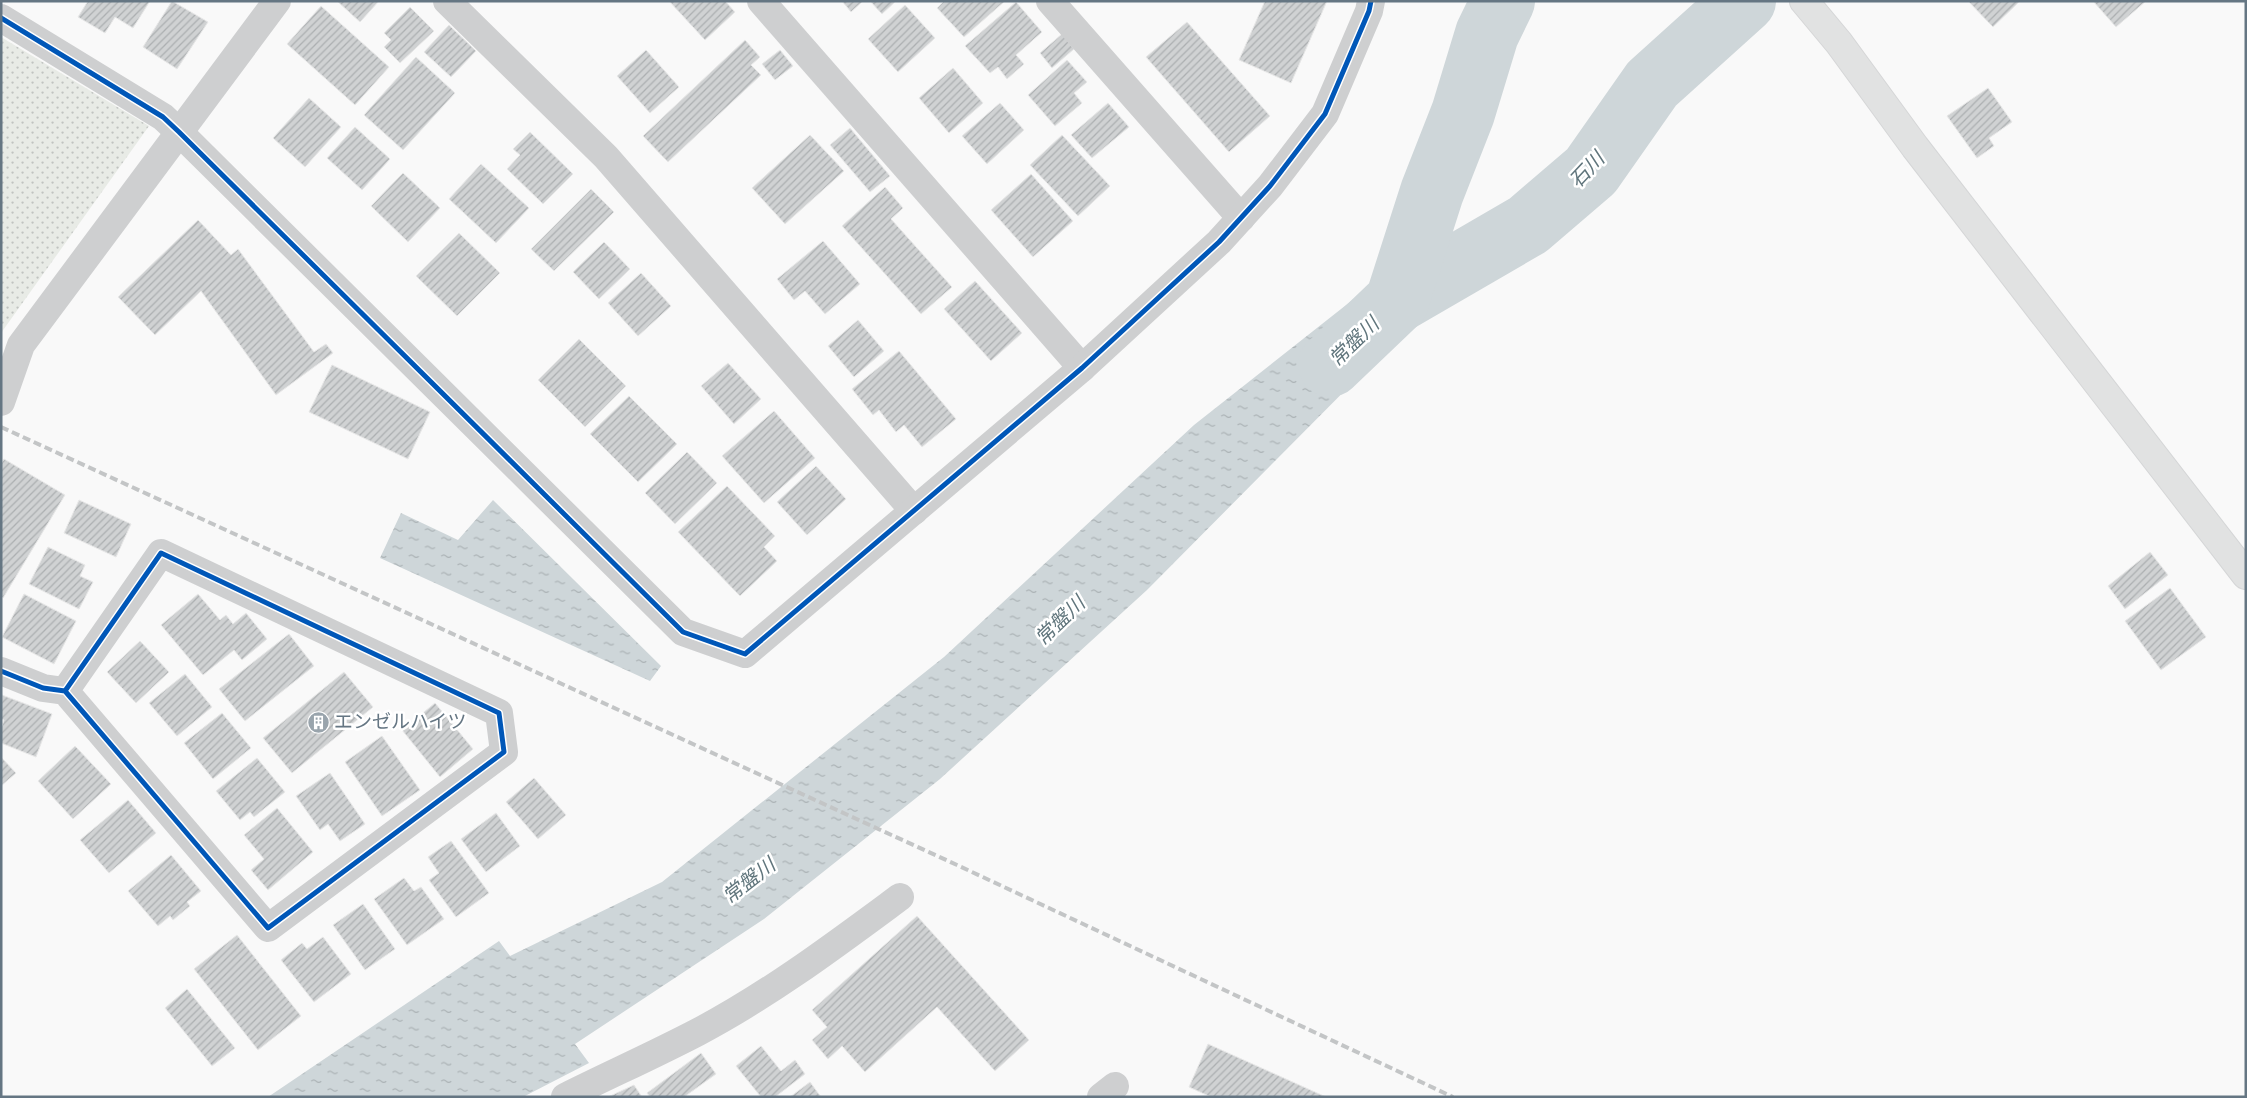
<svg xmlns="http://www.w3.org/2000/svg" width="2247" height="1098" viewBox="0 0 2247 1098" font-family="Karla,'Noto Sans JP',sans-serif">
	<style>
		.park { fill: url(#park-dots) }
		.water { fill: url(#water-ripples) }
		.lines { fill: none; stroke-linecap: round; stroke-linejoin: round }
		.river { stroke: #ced6d9; stroke-width: 64 }
		.building { fill: url(#building-hatch); stroke: #e8e8e8 }
		.secondary-casing { stroke: #d5d6d7; stroke-width: 30 }
		.street { stroke: #cecfd0; stroke-width: 28 }
		.secondary { stroke: #e1e2e2; stroke-width: 28 }
		.rail { stroke: #c3c5c6; stroke-width: 4; stroke-dasharray: 8 4; stroke-linecap: butt }
		.cycleway-casing { stroke: #fff; stroke-width: 8 }
		.cycleway { stroke: #0057b8; stroke-width: 5 }
		.labels { text-anchor: middle; dominant-baseline: central; stroke-width: 5; stroke-linejoin: round; paint-order: stroke }
		.poi-label { font-size: 19px; fill: #657683; stroke: #fff; text-anchor: start }
		.water-label { font-size: 20px; font-style: italic; fill: #60757c; stroke: #fff }
	</style>
	<defs>
		<pattern id="park-dots" width="8" height="8" patternUnits="userSpaceOnUse" patternTransform="scale(1.25)"><rect width="8" height="8" fill="#e8ebe6"/><path d="M2 2h.1M6 6h.1" fill="none" stroke="#c0c3c0" stroke-width="1.8" stroke-linecap="round"/></pattern>
		<pattern id="water-ripples" width="26" height="14" patternUnits="userSpaceOnUse" patternTransform="scale(1.25)"><rect width="26" height="14" fill="#ced6d9"/><path d="M2 4q2-2 4 0t4 0M15 11q2-2 4 0t4 0" fill="none" stroke="#abb2b5"/></pattern>
		<pattern id="building-hatch" width="6" height="6" patternUnits="userSpaceOnUse" patternTransform="scale(1.25)"><rect width="6" height="6" fill="#d0d2d3"/><path d="M-1 1l2-2M0 6l6-6M5 7l2-2" fill="none" stroke="#acafb1"/></pattern>
	</defs>
	<rect width="100%" height="100%" fill="#f9f9f9"/>
	<polygon class="park" points="1,37 149,126 1,333"/>
	<g class="water">
		<polygon points="1374,283 1412,323 1147,590 940,779 764,919 575,1044 589,1063 523,1097 268,1097 499,941 510,956 662,882 944,657 1194,425"/>
		<polygon points="493,500 661,666 650,681 380,558 401,513 458,540"/>
	</g>
	<g class="lines">
		<g class="river">
			<polyline points="1397,301 1528,225 1591,171 1652,84 1744,1"/>
			<polyline points="1330,365 1397,301 1432,192 1463,113 1487,34 1503,1"/>
		</g>
	</g>
	<g class="building">
		<polygon points="88,1 150,1 133,28 115,17 105,33 78,17"/>
		<polygon points="172,1 208,22 177,69 143,47"/>
		<polygon points="337,1 379,1 360,22"/>
		<polygon points="669,1 725,1 735,12 705,40"/>
		<polygon points="842,1 863,1 851,12"/>
		<polygon points="870,1 896,1 882,14"/>
		<polygon points="944,1 1005,1 964,37 937,8"/>
		<polygon points="1265,1 1327,1 1291,83 1239,60"/>
		<polygon points="1968,1 2020,1 1993,27"/>
		<polygon points="2093,1 2146,1 2116,27"/>
		<polygon points="1016,2 1042,32 1016,55 1024,64 1007,79 998,67 990,73 965,46"/>
		<polygon points="905,5 935,38 898,72 868,39"/>
		<polygon points="321,6 389,67 355,105 287,44"/>
		<polygon points="410,7 434,31 400,63 384,47 391,40 384,33"/>
		<polygon points="1187,22 1270,116 1229,152 1146,57"/>
		<polygon points="449,25 476,51 451,77 424,52"/>
		<polygon points="1062,34 1074,49 1052,68 1040,53"/>
		<polygon points="745,40 760,57 751,65 761,75 668,162 643,136"/>
		<polygon points="646,50 679,87 650,113 617,76"/>
		<polygon points="780,50 793,66 775,80 762,64"/>
		<polygon points="416,57 455,93 403,150 364,115"/>
		<polygon points="1067,60 1087,82 1074,93 1082,103 1055,126 1028,95"/>
		<polygon points="953,68 983,103 949,133 919,98"/>
		<polygon points="1988,88 2012,122 1989,138 1994,146 1977,158 1947,116"/>
		<polygon points="309,98 341,127 305,167 273,138"/>
		<polygon points="1000,103 1024,130 987,164 962,136"/>
		<polygon points="1108,103 1129,127 1092,158 1071,135"/>
		<polygon points="355,127 390,159 362,190 327,158"/>
		<polygon points="850,128 890,176 870,192 830,145"/>
		<polygon points="530,132 573,174 543,204 507,169 520,155 513,149"/>
		<polygon points="810,135 844,171 785,224 752,188"/>
		<polygon points="1062,135 1110,186 1078,216 1030,165"/>
		<polygon points="481,164 529,208 496,243 449,199"/>
		<polygon points="403,173 440,208 408,242 371,206"/>
		<polygon points="1031,174 1073,221 1033,257 991,210"/>
		<polygon points="885,187 903,208 891,219 952,287 921,314 842,226"/>
		<polygon points="591,189 614,212 554,271 531,249"/>
		<polygon points="198,220 231,255 238,249 314,352 326,344 333,353 276,395 201,291 155,335 118,297"/>
		<polygon points="459,233 500,273 457,316 416,276"/>
		<polygon points="823,241 860,284 825,314 805,291 794,300 777,279"/>
		<polygon points="604,242 630,269 599,299 573,272"/>
		<polygon points="641,273 671,306 638,336 608,303"/>
		<polygon points="975,281 1022,333 991,361 944,309"/>
		<polygon points="858,320 884,351 854,377 828,346"/>
		<polygon points="579,339 626,386 585,427 538,380"/>
		<polygon points="899,351 956,419 922,447 904,425 896,432 879,410 873,415 852,389"/>
		<polygon points="728,363 761,399 734,424 701,386"/>
		<polygon points="332,365 430,412 408,459 309,412"/>
		<polygon points="629,396 677,444 638,482 590,434"/>
		<polygon points="774,411 815,458 764,503 722,456"/>
		<polygon points="687,452 717,483 675,524 645,493"/>
		<polygon points="4,459 65,495 3,598 1,596 1,464"/>
		<polygon points="816,466 846,499 807,535 777,502"/>
		<polygon points="727,486 775,536 764,547 777,561 740,596 678,532"/>
		<polygon points="79,500 131,524 116,557 64,533"/>
		<polygon points="48,547 85,565 80,576 93,582 79,609 29,584"/>
		<polygon points="2150,552 2168,575 2125,609 2108,586"/>
		<polygon points="2170,588 2206,637 2161,670 2125,621"/>
		<polygon points="24,594 76,621 54,664 2,637"/>
		<polygon points="198,594 220,620 226,615 233,624 246,613 267,639 242,660 234,650 203,675 161,625"/>
		<polygon points="289,634 314,666 245,721 219,689"/>
		<polygon points="140,641 169,672 136,703 107,672"/>
		<polygon points="344,672 373,707 292,773 263,738"/>
		<polygon points="185,674 212,707 177,736 149,703"/>
		<polygon points="2,695 52,714 36,757 1,743 1,729 4,720 1,719"/>
		<polygon points="435,703 473,749 440,777 402,730"/>
		<polygon points="222,713 251,748 213,779 184,743"/>
		<polygon points="382,736 420,790 382,816 345,762"/>
		<polygon points="75,746 111,784 73,819 38,781"/>
		<polygon points="1,757 16,773 1,786"/>
		<polygon points="257,758 285,792 254,817 250,812 240,820 216,791"/>
		<polygon points="330,773 365,824 340,841 328,824 320,830 296,796"/>
		<polygon points="534,778 566,815 538,839 506,802"/>
		<polygon points="128,800 156,833 109,873 80,840"/>
		<polygon points="277,808 313,852 268,890 251,870 264,859 244,835"/>
		<polygon points="496,813 520,846 486,872 461,839"/>
		<polygon points="451,841 489,893 456,917 429,880 439,873 428,857"/>
		<polygon points="171,855 201,891 187,902 190,906 173,920 170,916 158,926 128,891"/>
		<polygon points="404,878 414,891 421,887 444,919 407,945 374,899"/>
		<polygon points="363,904 395,949 365,970 333,925"/>
		<polygon points="917,916 1029,1040 995,1071 937,1007 865,1072 842,1046 828,1059 812,1040 827,1027 812,1010"/>
		<polygon points="237,935 301,1016 258,1050 194,969"/>
		<polygon points="323,937 351,974 314,1002 281,960 302,943 307,949"/>
		<polygon points="187,989 235,1048 212,1066 165,1008"/>
		<polygon points="1208,1044 1326,1097 1211,1097 1189,1087"/>
		<polygon points="761,1046 781,1071 795,1060 805,1074 775,1097 761,1097 736,1066"/>
		<polygon points="701,1053 716,1074 684,1097 650,1097 647,1093"/>
		<polygon points="810,1082 821,1097 790,1097"/>
		<polygon points="634,1085 642,1097 608,1097"/>
	</g>
	<g class="lines">
		<defs>
			<polyline id="secondary" points="1804,1 1839,43 1915,147 2246,575"/>
		</defs>
		<use href="#secondary" class="secondary-casing"/>
		<g class="street">
			<polyline points="447,1 606,157 914,511"/>
			<polyline points="761,1 1082,368"/>
			<polyline points="1050,1 1241,218"/>
			<polyline points="1,18 163,117 179,132 683,632 745,654 1082,368 1219,242 1270,186 1325,114 1369,11 1371,1"/>
			<polyline points="1,402 21,345 277,1"/>
			<polyline points="1,671 43,688 65,691 268,928 504,752 499,713 161,553 65,691"/>
			<path d="M565 1097C609 1075 654 1055 698 1032 770 994 835 945 900 897"/>
			<polyline points="1101,1097 1115,1086"/>
		</g>
		<use href="#secondary" class="secondary"/>
		<polyline class="rail" points="1,427 957,865 1453,1097"/>
		<defs>
			<g id="cycleway">
				<polyline points="1,18 163,117 179,132 683,632 745,654 1082,368 1219,242 1270,186 1325,114 1369,11 1371,1"/>
				<polyline points="1,671 43,688 65,691 268,928 504,752 499,713 161,553 65,691"/>
			</g>
		</defs>
		<use href="#cycleway" class="cycleway-casing"/>
		<use href="#cycleway" class="cycleway"/>
	</g>
	<defs>
		<symbol id="building-disc" viewBox="-11 -11 22 22"><circle r="9.5" fill="#99a4ac" stroke="#fff"/><path d="M-4-6H4V6H1V3H-1V6H-4ZM-2.5-4.3h1.7v1.8h-1.7ZM.8-4.3h1.7v1.8H.8ZM-2.5-1h1.7V.8h-1.7ZM.8-1h1.7V.8H.8Z" fill="#fff"/></symbol>
	</defs>
	<g fill-rule="evenodd">
		<use href="#building-disc" x="306" y="710" width="25" height="25"/>
	</g>
	<g class="labels">
		<g class="poi-label">
			<text x="334" y="722">エンゼルハイツ</text>
		</g>
		<g class="water-label">
			<text transform="translate(1587 170) rotate(-47)">石川</text>
			<text transform="translate(1354 342) rotate(-44)">常盤川</text>
			<text transform="translate(1060 621) rotate(-44)">常盤川</text>
			<text transform="translate(749 881) rotate(-38)">常盤川</text>
		</g>
	</g>
	<rect width="2247" height="1098" fill="none" stroke="#657683" stroke-width="5"/>
</svg>
